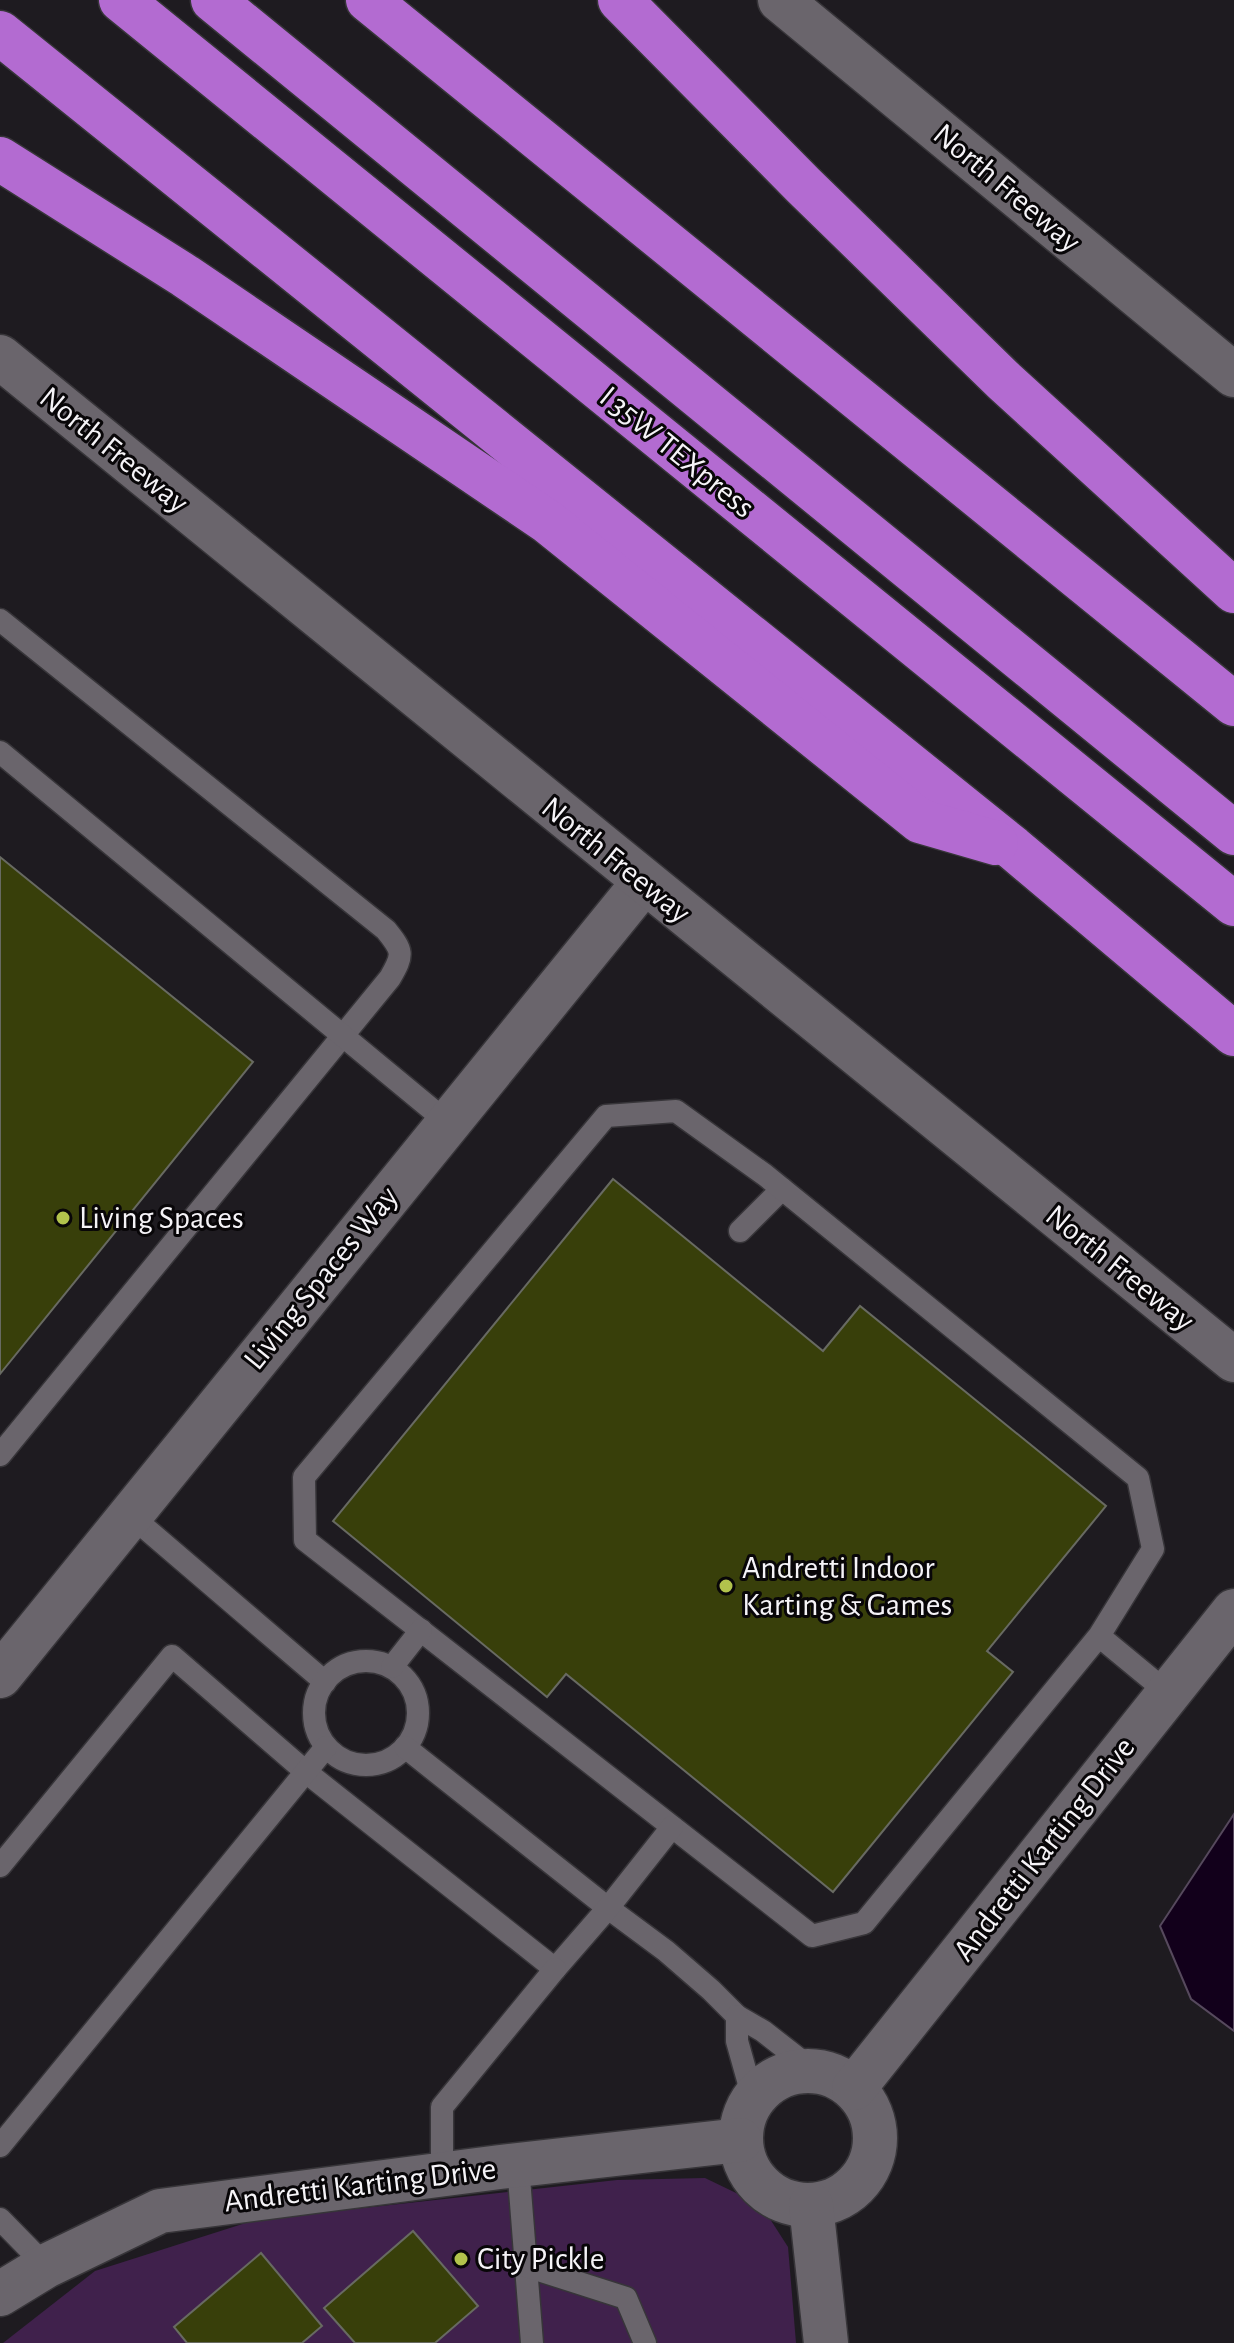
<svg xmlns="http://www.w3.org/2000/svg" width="1234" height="2343" viewBox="0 0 1234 2343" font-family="'Alegreya Sans',sans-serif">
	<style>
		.green { fill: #40214c }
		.water { fill: #12001b; stroke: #56495d; stroke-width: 2 }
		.building { fill: #383f0a; stroke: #686a62; stroke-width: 2 }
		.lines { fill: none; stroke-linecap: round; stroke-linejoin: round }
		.service-casing { stroke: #373539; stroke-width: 25 }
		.tertiary-casing { stroke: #373539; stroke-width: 47 }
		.secondary-casing { stroke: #373539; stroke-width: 47 }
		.motorway-casing { stroke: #373539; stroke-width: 47 }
		.service { stroke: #6a656c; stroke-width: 22 }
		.tertiary { stroke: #6a656c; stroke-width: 44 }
		.secondary { stroke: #6a656c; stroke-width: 44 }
		.motorway { stroke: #b36bd1; stroke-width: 44 }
		.poi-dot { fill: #b2c34c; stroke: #080608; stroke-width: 3 }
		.labels { text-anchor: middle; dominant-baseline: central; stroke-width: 6; stroke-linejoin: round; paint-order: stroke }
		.street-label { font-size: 32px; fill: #f5f3f7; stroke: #080608 }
		.poi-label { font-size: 32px; fill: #f5f3f7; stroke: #080608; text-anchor: start }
	</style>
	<rect width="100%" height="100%" fill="#1e1b20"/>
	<polygon class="green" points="705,2178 761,2205 788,2247 796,2343 3,2343 95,2271 255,2220 617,2180"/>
	<polygon class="water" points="1234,1814 1234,2031 1191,1999 1160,1926"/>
	<g class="building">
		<polygon points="0,857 253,1062 0,1374"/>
		<polygon points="613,1179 823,1351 860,1306 1106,1506 987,1651 1013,1672 833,1892 566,1674 547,1697 333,1521"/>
		<polygon points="413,2231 478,2306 435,2343 355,2343 324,2308"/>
		<polygon points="261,2253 322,2326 302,2343 187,2343 174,2327"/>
	</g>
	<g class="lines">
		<defs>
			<g id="service">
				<path d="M0 620 386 930C403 951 404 954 390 978L0 1455"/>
				<polyline points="0,752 447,1122"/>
				<polyline points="740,1231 782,1189"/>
				<polyline points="130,1515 325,1682"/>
				<polyline points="1099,1636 864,1923 812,1936 305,1540 304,1477 606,1116 676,1111 765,1175 1138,1478 1153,1549 1099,1636 1168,1693"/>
				<circle cx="366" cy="1713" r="52"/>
				<polyline points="392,1667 421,1630"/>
				<polyline points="405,1747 608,1908 666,1951 711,1990 737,2016 763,2031 813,2070"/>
				<polyline points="0,1866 172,1656 306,1772 555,1969 608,1908 672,1827"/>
				<polyline points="737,2016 737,2041 753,2098"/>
				<polyline points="0,2146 326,1747"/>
				<polyline points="518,2165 532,2343"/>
				<polyline points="442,2175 442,2107 555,1969"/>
				<polyline points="0,2219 46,2266"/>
				<polyline points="526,2266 626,2298 645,2343"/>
			</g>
			<g id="tertiary">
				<polyline points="0,1676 644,882"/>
				<circle cx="808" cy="2138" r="67"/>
				<polyline points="854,2088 1234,1611"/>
				<polyline points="811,2205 826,2343"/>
				<polyline points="0,2294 46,2266 160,2211 500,2167 740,2140"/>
			</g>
			<g id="secondary">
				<polyline points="780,0 1234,375"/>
				<polyline points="0,357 1234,1360"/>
			</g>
			<g id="motorway">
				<polyline points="121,0 1234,904"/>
				<polyline points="213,0 1234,833"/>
				<polyline points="368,0 1234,704"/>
				<polyline points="620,0 803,185 1004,381 1234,591"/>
				<polyline points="0,33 1013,848 1234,1034"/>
				<polyline points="0,159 185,276 548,522 920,821 996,843"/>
			</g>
		</defs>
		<use href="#service" class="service-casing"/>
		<use href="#tertiary" class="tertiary-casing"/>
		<use href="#secondary" class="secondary-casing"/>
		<use href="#motorway" class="motorway-casing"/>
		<use href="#service" class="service"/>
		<use href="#tertiary" class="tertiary"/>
		<use href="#secondary" class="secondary"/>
		<use href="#motorway" class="motorway"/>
	</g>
	<g class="poi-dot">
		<circle cx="63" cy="1218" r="8"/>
		<circle cx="726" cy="1586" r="8"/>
		<circle cx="461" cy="2259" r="8"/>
	</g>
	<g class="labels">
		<g class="street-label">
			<text transform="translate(1007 188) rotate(40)">North Freeway</text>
			<text transform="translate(114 450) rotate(39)">North Freeway</text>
			<text transform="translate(677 452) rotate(39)">I 35W TEXpress</text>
			<text transform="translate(616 860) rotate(39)">North Freeway</text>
			<text transform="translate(1120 1268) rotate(39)">North Freeway</text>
			<text transform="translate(321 1278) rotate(-51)">Living Spaces Way</text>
			<text transform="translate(1044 1849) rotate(-52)">Andretti Karting Drive</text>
			<text transform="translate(360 2185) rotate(-7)">Andretti Karting Drive</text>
		</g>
		<g class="poi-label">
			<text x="79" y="1218">Living Spaces</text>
			<text x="742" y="1568">Andretti Indoor<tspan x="742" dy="37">Karting &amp; Games</tspan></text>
			<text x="477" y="2259">City Pickle</text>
		</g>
	</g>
</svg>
